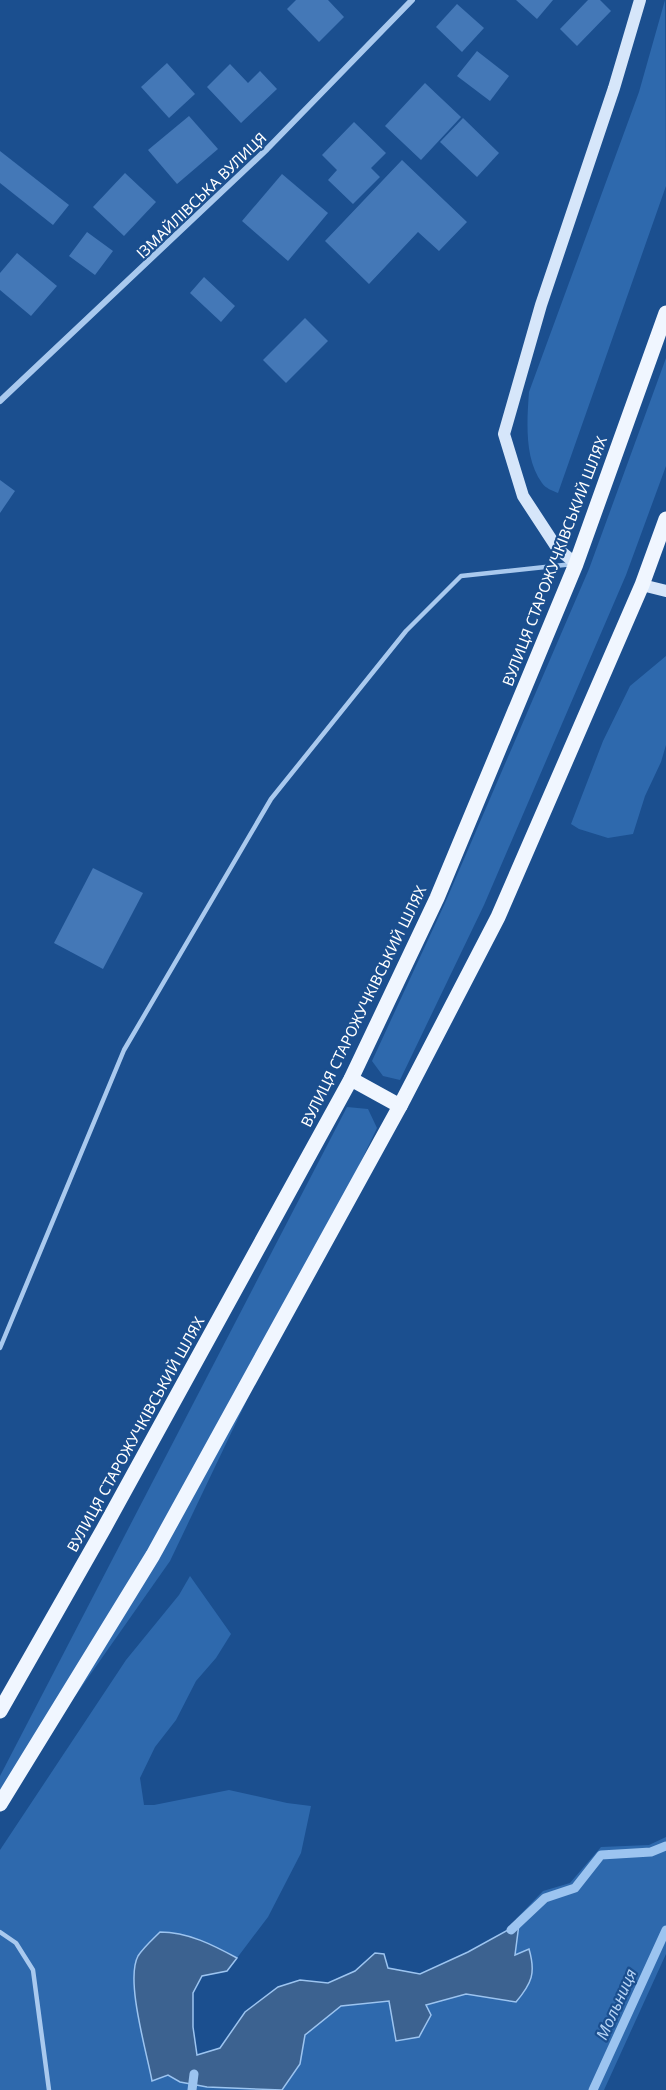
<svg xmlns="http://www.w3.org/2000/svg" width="666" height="2090" viewBox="0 0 666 2090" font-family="'Noto Sans',sans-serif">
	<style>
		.green { fill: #2e69ad }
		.water { fill: #3c6290; stroke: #9cc4f0; stroke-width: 1.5 }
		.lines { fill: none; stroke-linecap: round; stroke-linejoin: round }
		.stream { stroke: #9cc4f0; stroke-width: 9 }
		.building { fill: #4478b7 }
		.lane { stroke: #a9c9ee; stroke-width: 4.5 }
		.street { stroke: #a9c9ee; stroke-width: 6 }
		.secondary { stroke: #d6e6fa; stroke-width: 12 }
		.primary { stroke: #f0f6ff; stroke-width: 15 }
		.labels { text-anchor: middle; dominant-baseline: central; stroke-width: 4.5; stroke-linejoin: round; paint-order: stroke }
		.street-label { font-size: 15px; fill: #fff; stroke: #1b4f8f }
		.water-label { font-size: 16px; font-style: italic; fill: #b5d3f5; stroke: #1b4f8f }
	</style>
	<rect width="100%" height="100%" fill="#1b4f8f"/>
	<g class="green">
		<path d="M665 0 666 186 558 493C553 491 545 488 542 483 524 459 527 420 529 392L639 92Z"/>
		<polygon points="666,358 666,466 626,575 484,905 400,1080 383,1076 372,1061 445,903 589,569"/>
		<polygon points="666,656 666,745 661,762 645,796 633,834 608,838 579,829 571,824 603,741 630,686"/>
		<polygon points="347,1107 368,1109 377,1128 170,1561 0,1803 0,1776"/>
		<polygon points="190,1576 231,1634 216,1658 196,1681 176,1720 155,1747 140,1778 144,1805 154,1805 229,1790 287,1803 311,1806 301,1853 268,1917 237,1958 212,1945 134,1984 139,2021 152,2080 168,2075 180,2082 264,2090 0,2090 0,1850 126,1660 179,1595"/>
		<polygon points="666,1837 666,1954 604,2090 282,2090 300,2063 305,2035 341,2006 389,2000 397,2041 431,2015 426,2005 466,1994 516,2001 515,1955 519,1924 516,1919 543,1891 570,1883 601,1847 649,1845"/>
	</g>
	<path class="water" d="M519 1924 515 1955 529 1949C536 1973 532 1983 516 2002L466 1994 426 2005 431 2015 419 2037 396 2041 389 2001 341 2006 305 2035 300 2064 282 2090 207 2087 180 2082 168 2075 152 2081C147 2053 125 1980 138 1956 143 1948 153 1939 160 1932 188 1932 213 1945 237 1958L227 1971 202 1976 193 1993V2027L197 2055 220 2048 245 2012 278 1987 300 1980 328 1983 355 1971 375 1953 384 1954 388 1968 420 1974 468 1952Z"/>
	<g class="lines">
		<g class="stream">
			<polyline points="511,1930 545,1898 575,1888 601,1855 651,1852 666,1846"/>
			<polyline points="192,2090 194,2074"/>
			<polyline points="593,2090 666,1930"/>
		</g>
	</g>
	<g class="building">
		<polygon points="296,0 328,0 344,17 319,42 287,9"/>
		<polygon points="516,0 553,0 537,19"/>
		<polygon points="588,0 600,0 611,11 577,46 560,29"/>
		<polygon points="457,4 484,28 462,52 436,27"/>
		<polygon points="477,51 509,76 490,101 457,76"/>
		<polygon points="167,63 195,94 169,118 141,87"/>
		<polygon points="230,64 248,83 260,71 277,89 241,123 207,87"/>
		<polygon points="425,83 461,117 421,160 385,126"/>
		<polygon points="189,116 218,149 177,184 148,150"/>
		<polygon points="463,118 499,153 477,177 440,142"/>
		<polygon points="354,122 386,153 371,168 380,177 353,204 328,180 337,170 322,155"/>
		<polygon points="0,151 69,205 53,225 0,183"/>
		<polygon points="402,160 467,222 439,251 418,232 369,284 325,241"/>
		<polygon points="125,173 156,202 124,236 93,207"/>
		<polygon points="282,174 328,213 288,261 242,221"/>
		<polygon points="87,232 113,251 95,275 69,256"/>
		<polygon points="17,253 57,286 31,316 0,290 0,273"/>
		<polygon points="204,277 235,306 221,322 190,293"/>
		<polygon points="305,318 328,341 286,383 263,360"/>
		<polygon points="0,480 15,491 0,513"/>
		<polygon points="93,868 143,893 103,969 54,943"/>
	</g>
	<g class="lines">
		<g class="lane">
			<polyline points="0,1348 124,1050 271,799 406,631 461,576 573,564"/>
			<polyline points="0,1932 16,1943 33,1970 49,2090"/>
		</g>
		<polyline class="street" points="0,401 267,149 412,0"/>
		<g class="secondary">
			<polyline points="576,564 557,548 523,496 504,434 541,305 614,88 640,0"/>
			<polyline points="642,585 666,591"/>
		</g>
		<g class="primary">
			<polyline points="351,1079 400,1106"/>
			<polyline points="0,1711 103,1530 351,1079 437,898 576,564 666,313"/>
			<polyline points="0,1804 153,1555 400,1106 498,917 642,585 666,519"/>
		</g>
	</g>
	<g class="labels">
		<g class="street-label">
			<text transform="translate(201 195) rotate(-44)">ІЗМАЙЛІВСЬКА ВУЛИЦЯ</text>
			<text transform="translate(554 561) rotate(-69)">ВУЛИЦЯ СТАРОЖУЧКІВСЬКИЙ ШЛЯХ</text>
			<text transform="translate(363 1006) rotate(-64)">ВУЛИЦЯ СТАРОЖУЧКІВСЬКИЙ ШЛЯХ</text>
			<text transform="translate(135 1434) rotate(-61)">ВУЛИЦЯ СТАРОЖУЧКІВСЬКИЙ ШЛЯХ</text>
		</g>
		<g class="water-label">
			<text transform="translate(616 2004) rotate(-66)">Мольниця</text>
		</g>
	</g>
</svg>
